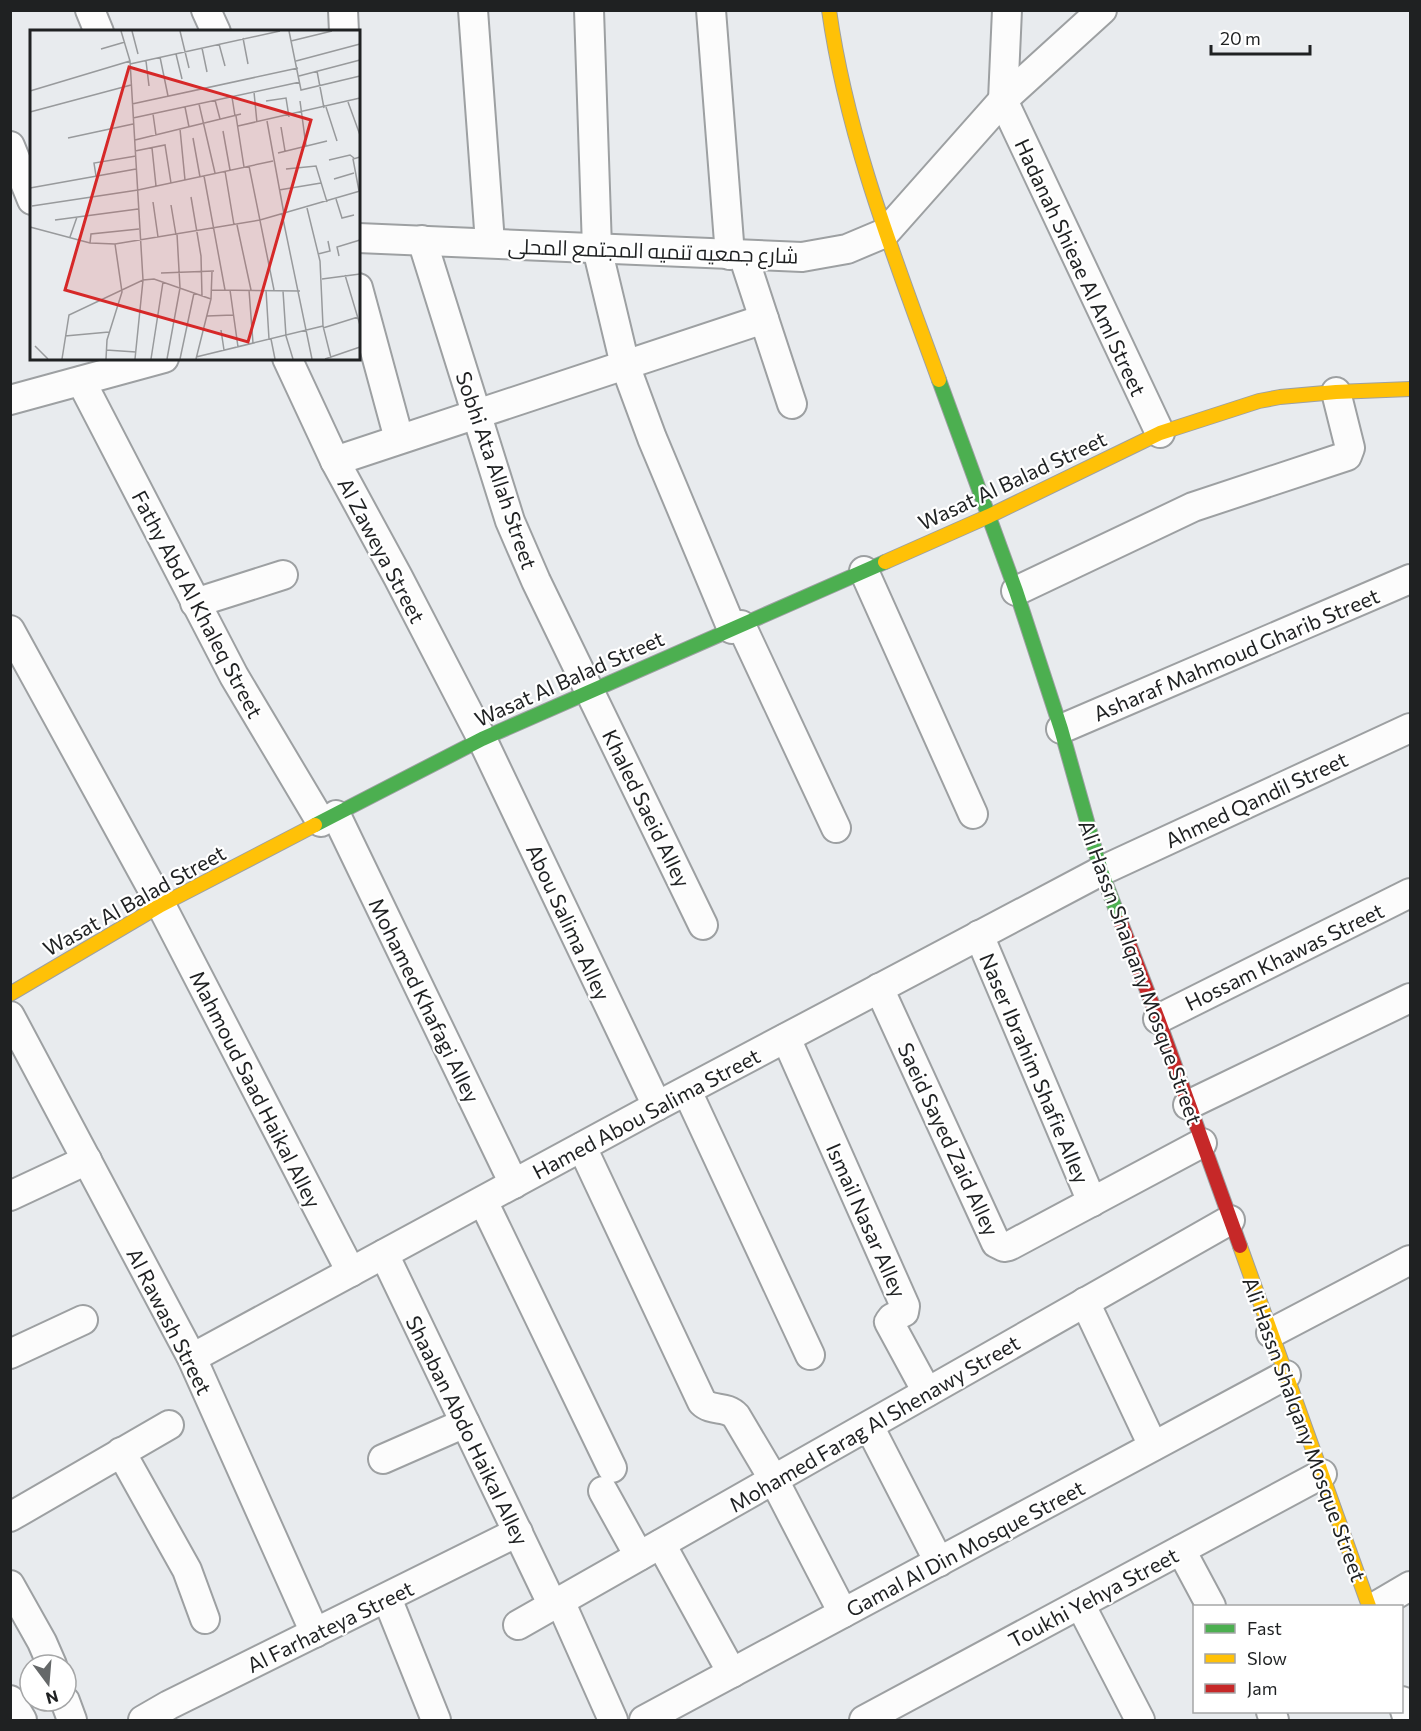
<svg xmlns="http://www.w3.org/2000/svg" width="1421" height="1731" viewBox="0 0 1421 1731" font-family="Commissioner,Cairo,sans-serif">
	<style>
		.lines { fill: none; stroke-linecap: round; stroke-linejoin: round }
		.street-casing { stroke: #9da0a2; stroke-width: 32 }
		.fast-casing { stroke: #9da0a2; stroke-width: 16 }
		.slow-casing { stroke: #9da0a2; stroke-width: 16 }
		.jam-casing { stroke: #9da0a2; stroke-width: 16 }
		.street { stroke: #fcfcfc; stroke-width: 28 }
		.fast { stroke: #4caf50; stroke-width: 14 }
		.slow { stroke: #ffc107; stroke-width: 14 }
		.jam { stroke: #c62828; stroke-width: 14 }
		.labels { text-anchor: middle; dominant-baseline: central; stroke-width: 4.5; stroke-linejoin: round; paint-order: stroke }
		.street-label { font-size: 21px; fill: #1f2122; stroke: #fff }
		.inset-road { fill: none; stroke: #989a9c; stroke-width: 1.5 }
		.view { fill: #d62828; fill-opacity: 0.15; stroke: #d62828; stroke-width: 3 }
		.inset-edge { fill: none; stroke: #1f2122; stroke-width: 3 }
	</style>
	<rect width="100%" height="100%" fill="#e8ebee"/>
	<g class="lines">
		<defs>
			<g id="street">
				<polyline points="90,10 99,32"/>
				<polyline points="206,10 216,32"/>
				<polyline points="343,10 344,32"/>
				<polyline points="473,10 490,243"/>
				<polyline points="589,10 597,248 625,365 652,438 732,629"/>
				<polyline points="711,10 730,255"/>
				<polyline points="1007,10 1003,100 1160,433"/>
				<polyline points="10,146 32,200"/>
				<polyline points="358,238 802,257 847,249 885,233 1003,100 1102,10"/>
				<polyline points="422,240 510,521 536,581 703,925"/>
				<polyline points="743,255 792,404"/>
				<polyline points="358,288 399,439"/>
				<polyline points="287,358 335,461 398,577 482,739 657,1106"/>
				<polyline points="81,381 234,676 321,822"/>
				<polyline points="10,400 164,358"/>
				<polyline points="335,461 764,319"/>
				<polyline points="864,571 973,814"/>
				<polyline points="1016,591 1193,507 1347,456 1350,448 1336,392"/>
				<polyline points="195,603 283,575"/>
				<polyline points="741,625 836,828"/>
				<polyline points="10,630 161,905 351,1272"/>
				<polyline points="1061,729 1410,579"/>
				<polyline points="336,815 514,1184"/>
				<polyline points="979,935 1092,1202"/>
				<polyline points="879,988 996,1243 1004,1247 1009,1246 1202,1143"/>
				<polyline points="10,1016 192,1358 315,1633"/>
				<polyline points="1158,1019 1410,893"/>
				<polyline points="786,1038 905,1306 904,1312 892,1318 889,1322 927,1392"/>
				<polyline points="687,1091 810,1355"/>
				<polyline points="1188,1105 1410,998"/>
				<path d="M582 1147 702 1402C712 1412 726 1405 736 1416L774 1480 843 1613"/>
				<polyline points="10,1196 87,1160"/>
				<polyline points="483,1201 612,1468"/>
				<polyline points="384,1254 553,1606"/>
				<polyline points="1085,1302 1153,1446"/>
				<polyline points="1271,1333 1410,1260"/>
				<polyline points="10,1354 83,1320"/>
				<polyline points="192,1358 657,1106 1101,871 1410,728"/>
				<polyline points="869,1426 939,1562"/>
				<polyline points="121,1452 187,1570 205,1619"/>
				<polyline points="383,1459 465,1423"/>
				<polyline points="603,1491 639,1556"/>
				<polyline points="10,1517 169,1425"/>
				<polyline points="661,1544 732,1673"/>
				<polyline points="1181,1550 1211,1606"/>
				<polyline points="10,1585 42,1642 52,1665"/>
				<polyline points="387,1598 436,1720"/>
				<polyline points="560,1601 613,1720"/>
				<polyline points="1080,1604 1140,1720"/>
				<polyline points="1376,1606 1410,1586"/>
				<polyline points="518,1625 1230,1220"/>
				<polyline points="10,1700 22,1720"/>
				<polyline points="65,1701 72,1720"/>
				<polyline points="1402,1701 1408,1720"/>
				<polyline points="1271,1712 1274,1720"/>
				<polyline points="143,1720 169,1705 518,1532"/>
				<polyline points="644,1720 1286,1375"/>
				<polyline points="864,1720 1322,1474"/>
			</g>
			<g id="fast">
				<polyline points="939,380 1016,591 1061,729 1101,871 1121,923"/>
				<polyline points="315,825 482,739 885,562"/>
			</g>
			<g id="slow">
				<path d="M829 10C847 138 895 259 939 380"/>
				<polyline points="885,562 989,516 1160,433 1259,401 1280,397 1336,392 1410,389"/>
				<polyline points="10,994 161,905 315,825"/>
				<polyline points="1240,1246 1369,1606"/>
			</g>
			<polyline id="jam" points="1121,923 1158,1019 1240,1246"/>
		</defs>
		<use href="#street" class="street-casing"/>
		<use href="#fast" class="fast-casing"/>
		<use href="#slow" class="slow-casing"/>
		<use href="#jam" class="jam-casing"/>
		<use href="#street" class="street"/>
		<use href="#fast" class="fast"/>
		<use href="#slow" class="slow"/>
		<use href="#jam" class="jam"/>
	</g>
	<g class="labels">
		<g class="street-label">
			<text transform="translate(653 250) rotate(2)">شارع جمعيه تنميه المجتمع المحلى</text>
			<text transform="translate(1081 267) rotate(65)">Hadanah Shieae Al Aml Street</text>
			<text transform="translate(497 470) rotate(71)">Sobhi Ata Allah Street</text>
			<text transform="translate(1012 480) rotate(-25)">Wasat Al Balad Street</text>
			<text transform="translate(382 550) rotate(62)">Al Zaweya Street</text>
			<text transform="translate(198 604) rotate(62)">Fathy Abd Al Khaleq Street</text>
			<text transform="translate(1236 654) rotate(-23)">Asharaf Mahmoud Gharib Street</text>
			<text transform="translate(569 678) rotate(-24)">Wasat Al Balad Street</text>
			<text transform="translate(1256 799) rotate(-25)">Ahmed Qandil Street</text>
			<text transform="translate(647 808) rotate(64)">Khaled Saeid Alley</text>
			<text transform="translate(134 900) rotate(-29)">Wasat Al Balad Street</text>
			<text transform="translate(569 922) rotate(65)">Abou Salima Alley</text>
			<text transform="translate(1284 956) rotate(-26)">Hossam Khawas Street</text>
			<text transform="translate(1141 972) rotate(70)">Ali Hassn Shalqany Mosque Street</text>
			<text transform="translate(425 1000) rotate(64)">Mohamed Khafagi Alley</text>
			<text transform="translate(1035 1068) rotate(67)">Naser Ibrahim Shafie Alley</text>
			<text transform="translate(256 1089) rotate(63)">Mahmoud Saad Haikal Alley</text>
			<text transform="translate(646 1113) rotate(-28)">Hamed Abou Salima Street</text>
			<text transform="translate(949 1139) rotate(65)">Saeid Sayed Zaid Alley</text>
			<text transform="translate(867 1220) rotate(66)">Ismail Nasar Alley</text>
			<text transform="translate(170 1321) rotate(63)">Al Rawash Street</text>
			<text transform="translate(874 1423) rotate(-30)">Mohamed Farag Al Shenawy Street</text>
			<text transform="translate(1305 1429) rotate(70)">Ali Hassn Shalqany Mosque Street</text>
			<text transform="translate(468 1430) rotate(64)">Shaaban Abdo Haikal Alley</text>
			<text transform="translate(965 1548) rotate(-28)">Gamal Al Din Mosque Street</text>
			<text transform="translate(1093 1597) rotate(-28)">Toukhi Yehya Street</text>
			<text transform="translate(330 1626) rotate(-26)">Al Farhateya Street</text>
		</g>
	</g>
	<g transform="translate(30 30)">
		<rect width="330" height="330" fill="#e8ebee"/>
		<path class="inset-road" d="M91 1 100 31 113 250 105 329M102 1 108 24M150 1 159 38M259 1 271 60 330 46M213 8 218 34M261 11 302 1M189 14 195 36M172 18 177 42M71 19 95 12M146 24 152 49M130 27 138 66M116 31 119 56M266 31 330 14M100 34 250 1M287 41 294 78M269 46 330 30M0 61 100 31M224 62 227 93M202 67 205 86M185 70 190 89M236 71 256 68 259 87M270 71 276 116M318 72 330 105M102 74 268 38M169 74 185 143M155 77 159 97M296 77 307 111M0 82 101 55M123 84 126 105M206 86 214 137M103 88 270 52M237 91 254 184M208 96 330 68M251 97 255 121M150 99 155 150M193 101 200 140M38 108 103 94M163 108 170 147M105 110 211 84M122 118 126 156M105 121 135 115 141 153M248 123 297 111M299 130 320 125 324 128M219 136 244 260M256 139 286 136 297 172M195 141 204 195M66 146 64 133 106 126M174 146 195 260M304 149 324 143M0 158 106 139M249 160 291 153M329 161 323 129 330 127M161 167 171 226 172 266M306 169 312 188 324 185M123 172 128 207M141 175 146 205M2 176 108 160 243 131M277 178 290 231 293 296 301 328M252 184 282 329M25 190 108 179M207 195 221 260M0 197 60 213 85 214 230 190 330 161M40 207 47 187M60 213 61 204 109 199M288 224 300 221 298 211M309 226 307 217 330 210M131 243 184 241M315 245 330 295M292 249 330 244M182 260 270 261M200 260 208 317M219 260 223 313M236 260 239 309M253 261 256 306 263 329M177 286 203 285M293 298 328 287M191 300 194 320M35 306 79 302M241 309 245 329M5 316 18 329M76 320 106 322M166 327 293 296M32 329 39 285 113 250 124 249 181 269M76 329 77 310 92 262 85 214M121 329 133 252M137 329 150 258 147 204M150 329 164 263M166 329 181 269 182 241M295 329 330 317"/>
		<path class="view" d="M99 37 281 90 218 312 35 260Z"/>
		<rect width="330" height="330" class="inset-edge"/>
	</g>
	<rect width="1421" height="1731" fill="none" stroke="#1f2122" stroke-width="24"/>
	<rect x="1193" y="1605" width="210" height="108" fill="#ffffff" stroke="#a5a6a7" stroke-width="1.5"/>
	<rect x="1205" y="1624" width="30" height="9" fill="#4caf50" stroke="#a5a6a7" stroke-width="1.5"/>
	<text x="1247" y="1635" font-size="18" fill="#1f2122">Fast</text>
	<rect x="1205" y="1654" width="30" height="9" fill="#ffc107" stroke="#a5a6a7" stroke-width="1.5"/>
	<text x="1247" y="1665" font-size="18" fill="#1f2122">Slow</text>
	<rect x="1205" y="1684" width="30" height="9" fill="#c62828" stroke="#a5a6a7" stroke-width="1.5"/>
	<text x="1247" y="1695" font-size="18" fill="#1f2122">Jam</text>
	<g transform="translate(48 1683) rotate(164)"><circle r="28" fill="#ffffff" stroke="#a5a6a7" stroke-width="1.5"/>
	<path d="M0-4.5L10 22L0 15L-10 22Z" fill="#656869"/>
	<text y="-9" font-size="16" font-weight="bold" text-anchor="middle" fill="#1f2122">N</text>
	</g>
	<path d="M1211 45v9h99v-9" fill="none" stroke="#1f2122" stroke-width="3"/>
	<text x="1220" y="45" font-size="18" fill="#1f2122" stroke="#ffffff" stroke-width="4.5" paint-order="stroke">20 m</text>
</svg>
